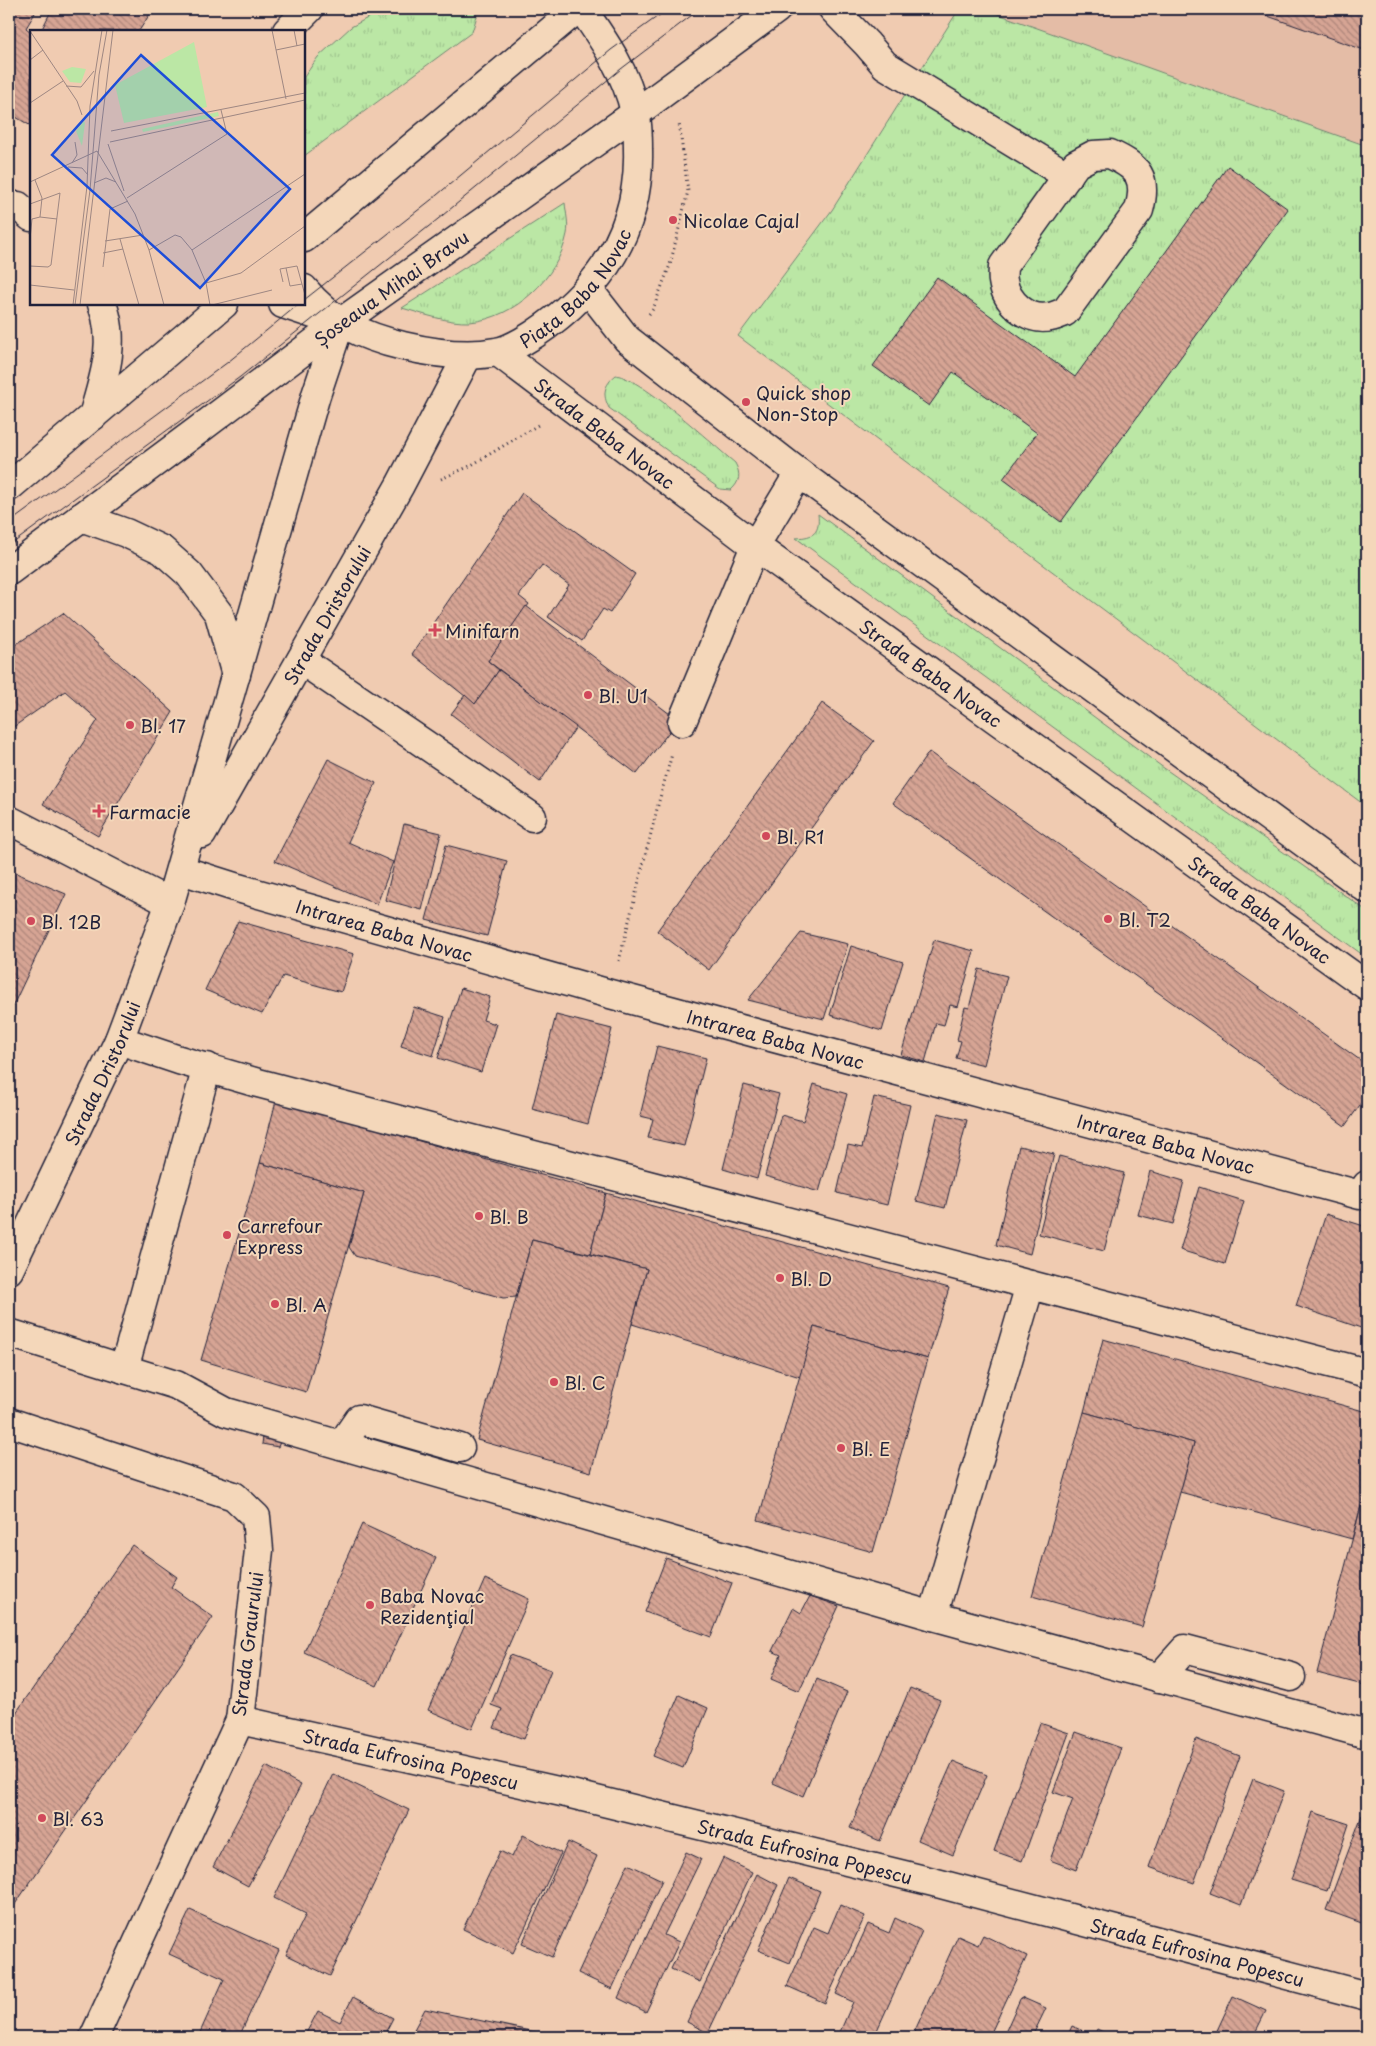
<svg xmlns="http://www.w3.org/2000/svg" width="1376" height="2046" viewBox="0 0 1376 2046" font-family="'Playpen Sans',sans-serif">
	<style>
		.built { fill: #e4bca6 }
		.grass { fill: url(#grass-tufts); stroke: #6e8470 }
		.building { fill: url(#building-back-hatch); stroke: #22223b }
		.lines { fill: none; stroke-linecap: round; stroke-linejoin: round }
		.minor-casing { stroke: #22223b; stroke-width: 31 }
		.major-casing { stroke: #22223b; stroke-width: 31 }
		.path { stroke: #22223b; stroke-width: 3; stroke-dasharray: 1 4; stroke-linecap: butt }
		.minor { stroke: #f4d7ba; stroke-width: 28 }
		.major { stroke: #f4d7ba; stroke-width: 28 }
		.tram { stroke: #22223b; stroke-width: 1 }
		.poi-dot { fill: #d1495b; stroke: #f4d7ba; stroke-width: 2 }
		.labels { text-anchor: middle; dominant-baseline: central; stroke-width: 4; stroke-linejoin: round; paint-order: stroke }
		.poi-label { font-size: 18px; fill: #22223b; stroke: #f4d7ba; text-anchor: start }
		.street-label { font-size: 18px; fill: #22223b; stroke: #f4d7ba }
		.inset-road { fill: none; stroke: #9e8782; stroke-width: 1 }
		.view { fill: #1d4ed8; fill-opacity: 0.15; stroke: #1d4ed8; stroke-width: 2.5 }
		.inset-edge { fill: none; stroke: #22223b; stroke-width: 2.5 }
	</style>
	<defs>
		<pattern id="grass-tufts" width="24" height="20" patternUnits="userSpaceOnUse" patternTransform="scale(1.25)"><rect width="24" height="20" fill="#bbe7a5"/><path d="M3 7l-1-3M5 7V3M7 7l1-3M15 17l-1-3M17 17v-4M19 17l1-3" fill="none" stroke="#a0c68f"/></pattern>
		<pattern id="building-back-hatch" width="6" height="6" patternUnits="userSpaceOnUse" patternTransform="scale(1.25)"><rect width="6" height="6" fill="#d6a494"/><path d="M-1 5l2 2M0 0l6 6M5-1l2 2" fill="none" stroke="#ad857a"/></pattern>
	</defs>
	<rect width="100%" height="100%" fill="#f0cbb1"/>
	<filter id="ink" filterUnits="userSpaceOnUse"><feTurbulence type="fractalNoise" baseFrequency=".02" numOctaves="2"/><feDisplacementMap in="SourceGraphic" scale="10" xChannelSelector="R" yChannelSelector="G"/><feConvolveMatrix kernelMatrix="1 2 1 2 8 2 1 2 1" color-interpolation-filters="sRGB"/></filter>
	<g filter="url(#ink)">
		<polygon class="built" points="984,9 1367,9 1367,146"/>
		<g class="grass">
			<polygon points="384,9 472,9 477,16 472,32 304,156 304,77 318,57 351,27"/>
			<polygon points="959,9 984,9 1367,146 1367,807 738,336 832,210"/>
			<path d="M565 203C566 213 569 225 567 234 558 278 515 318 470 322 448 323 423 314 402 308Z"/>
			<path d="M616 375C643 379 711 443 735 463 741 474 740 482 731 490L720 489 609 408C602 394 604 385 616 375Z"/>
			<path d="M818 514 1161 766 1367 911V958L796 538C814 537 820 533 818 514Z"/>
		</g>
		<g class="building">
			<polygon points="9,9 29,9 35,13 26,28 31,32 31,126 9,113"/>
			<polygon points="52,9 153,9 139,31 41,31"/>
			<polygon points="1264,9 1367,9 1367,51 1262,14"/>
			<polygon points="1228,166 1288,209 1061,522 1003,479 1037,433 953,372 929,406 873,366 937,277 1075,377"/>
			<polygon points="522,493 635,574 610,613 603,609 582,641 548,617 569,585 542,565 519,596 529,604 488,661 499,670 475,704 412,654"/>
			<polygon points="526,606 678,720 637,774 488,661"/>
			<polygon points="63,613 173,712 98,836 43,804 98,720 65,691 9,730 9,649"/>
			<polygon points="499,670 576,727 540,782 451,714 465,695 475,704"/>
			<polygon points="822,703 874,741 709,970 657,931"/>
			<polygon points="929,752 1367,1065 1367,1095 1345,1126 893,803"/>
			<polygon points="328,759 376,783 348,842 393,862 377,904 275,861"/>
			<polygon points="404,824 441,833 422,910 385,900"/>
			<polygon points="446,845 507,861 487,936 426,920"/>
			<polygon points="9,870 66,894 9,1014"/>
			<polygon points="238,921 354,954 341,992 283,976 262,1014 205,990"/>
			<polygon points="801,933 848,944 824,1019 748,1000"/>
			<polygon points="934,940 974,951 958,1007 950,1005 944,1025 936,1023 925,1062 901,1055"/>
			<polygon points="851,946 903,962 882,1031 830,1015"/>
			<polygon points="979,969 1007,976 984,1065 956,1058 961,1041 957,1040 965,1007 969,1008"/>
			<polygon points="461,988 490,997 483,1020 496,1024 481,1072 438,1058"/>
			<polygon points="414,1007 445,1017 433,1056 401,1046"/>
			<polygon points="556,1015 612,1029 588,1124 532,1109"/>
			<polygon points="657,1046 706,1058 684,1146 648,1138 653,1119 640,1116"/>
			<polygon points="814,1084 847,1094 819,1192 765,1176 781,1115 803,1121"/>
			<polygon points="744,1085 779,1094 757,1179 723,1169"/>
			<polygon points="874,1097 910,1105 887,1205 837,1193 848,1145 862,1148"/>
			<polygon points="276,1101 606,1193 590,1254 532,1240 516,1297 503,1298 355,1256 349,1247 364,1193 260,1163"/>
			<polygon points="938,1113 967,1120 945,1208 916,1201"/>
			<polygon points="1019,1146 1054,1154 1030,1254 996,1245"/>
			<polygon points="1059,1156 1124,1173 1104,1251 1039,1234"/>
			<polygon points="260,1163 364,1193 306,1392 201,1360"/>
			<polygon points="1150,1171 1184,1181 1173,1224 1138,1215"/>
			<polygon points="1199,1187 1244,1201 1225,1264 1180,1250"/>
			<polygon points="606,1193 949,1288 928,1359 814,1327 800,1377 632,1324 647,1269 590,1254"/>
			<polygon points="1326,1214 1367,1227 1367,1309 1361,1328 1296,1306"/>
			<polygon points="532,1240 647,1269 591,1472 477,1440"/>
			<polygon points="814,1327 928,1359 873,1552 758,1520"/>
			<polygon points="1103,1339 1367,1412 1367,1496 1364,1495 1352,1539 1180,1492 1194,1443 1084,1412"/>
			<polygon points="1084,1412 1194,1443 1142,1627 1032,1596"/>
			<polygon points="264,1430 283,1434 278,1447 262,1444"/>
			<polygon points="1364,1495 1367,1496 1367,1686 1317,1673"/>
			<polygon points="362,1524 436,1558 377,1686 304,1652"/>
			<polygon points="132,1545 177,1577 171,1587 213,1617 9,1913 9,1723"/>
			<polygon points="666,1558 732,1583 711,1637 645,1612"/>
			<polygon points="485,1579 529,1599 472,1729 428,1710"/>
			<polygon points="810,1596 839,1606 799,1691 771,1679 781,1655 772,1651 793,1608 801,1613"/>
			<polygon points="510,1655 551,1670 524,1739 494,1728 502,1709 491,1705"/>
			<polygon points="817,1679 847,1692 803,1796 773,1783"/>
			<polygon points="910,1688 940,1700 880,1841 850,1828"/>
			<polygon points="679,1695 708,1708 683,1768 653,1756"/>
			<polygon points="1040,1723 1069,1733 1022,1861 994,1851"/>
			<polygon points="1076,1732 1121,1748 1076,1870 1050,1860 1073,1799 1053,1792"/>
			<polygon points="1196,1739 1240,1756 1194,1883 1149,1867"/>
			<polygon points="953,1761 987,1775 953,1855 918,1840"/>
			<polygon points="266,1766 301,1785 248,1886 213,1867"/>
			<polygon points="333,1774 409,1810 330,1976 286,1955 306,1914 274,1898"/>
			<polygon points="1253,1779 1284,1791 1241,1905 1210,1893"/>
			<polygon points="1313,1812 1349,1824 1327,1891 1291,1880"/>
			<polygon points="1362,1815 1367,1818 1367,1925 1326,1910"/>
			<polygon points="523,1835 561,1853 513,1953 463,1929 500,1851 512,1857"/>
			<polygon points="568,1842 597,1856 552,1957 522,1944"/>
			<polygon points="686,1852 701,1859 664,1935 679,1942 646,2012 618,1998"/>
			<polygon points="723,1858 752,1872 700,1982 671,1969"/>
			<polygon points="628,1864 662,1880 612,1989 578,1973"/>
			<polygon points="757,1874 778,1885 708,2033 687,2022"/>
			<polygon points="789,1878 820,1891 790,1963 758,1950"/>
			<polygon points="840,1905 865,1916 825,2003 787,1986 814,1927 828,1933"/>
			<polygon points="190,1910 279,1950 239,2037 198,2037 224,1979 169,1954"/>
			<polygon points="895,1918 922,1931 874,2037 852,2037 840,2032 853,2002 836,1994 868,1924 889,1933"/>
			<polygon points="983,1935 1027,1956 989,2037 912,2037 958,1936 978,1945"/>
			<polygon points="1233,1996 1266,2011 1253,2037 1214,2037"/>
			<polygon points="353,1997 393,2018 383,2037 304,2037 318,2011 340,2022"/>
			<polygon points="1021,1997 1046,2008 1032,2037 1003,2037"/>
			<polygon points="425,2009 559,2037 410,2037"/>
			<polygon points="1072,2026 1094,2036 1097,2029 1113,2037 1067,2037"/>
		</g>
		<g class="lines">
			<defs>
				<g id="minor">
					<polyline points="833,9 867,44 885,65 1068,176"/>
					<path d="M1110 154C1138 167 1148 177 1139 210L1065 312C1060 314 1055 316 1050 317 1028 322 1006 302 1003 281 1002 277 1003 271 1003 266L1076 164 1093 155Z"/>
					<polyline points="301,660 532,817"/>
					<polyline points="682,722 755,546 799,473"/>
					<polyline points="9,820 170,903"/>
					<path id="s1" d="M202 834 400 485 468 355"/>
					<path id="s2" d="M181 870 238 888 610 994 1360 1195 1367 1185"/>
					<polyline points="119,1040 179,1060 258,1083 1367,1373"/>
					<path id="s3" d="M9 1270 119 1040 170 903 316 395 340 323 283 304"/>
					<polyline points="9,1333 176,1385 226,1412 933,1616 1367,1734"/>
					<polyline points="124,1369 207,1067"/>
					<polyline points="9,1422 234,1496 256,1517 259,1550 240,1720 94,2037"/>
					<polyline points="341,1445 359,1419 460,1448"/>
					<polyline points="933,1616 1030,1285"/>
					<polyline points="1159,1678 1185,1649 1291,1677"/>
					<path id="s4" d="M240 1720 571 1794 933 1882 1367 1996"/>
				</g>
				<g id="major">
					<polyline points="287,31 309,9"/>
					<polyline points="18,206 31,217"/>
					<polyline points="304,238 577,9"/>
					<path id="s5" d="M304 289C331 322 362 336 403 346 433 353 466 358 496 352 511 350 534 335 546 326 606 282 640 224 638 150 638 138 638 124 635 112 626 72 605 42 582 9"/>
					<polyline points="588,289 627,339 799,473 1367,889"/>
					<path id="s6" d="M498 352 755 546 1367 986"/>
					<path d="M93 416C104 378 117 342 102 304"/>
					<polyline points="9,487 224,304"/>
					<polyline points="81,517 126,533 162,550 189,574 219,614 236,675"/>
					<path id="s7" d="M9 571 197 431 340 323 636 113 777 9"/>
				</g>
			</defs>
			<use href="#minor" class="minor-casing"/>
			<use href="#major" class="major-casing"/>
			<g class="path">
				<polyline points="649,314 653,309 670,265 688,191 679,123"/>
				<polyline points="441,479 470,466 538,425"/>
				<polyline points="619,961 658,805 672,754"/>
			</g>
			<use href="#minor" class="minor"/>
			<use href="#major" class="major"/>
			<g class="tram">
				<polyline points="304,300 431,200 611,50 668,9"/>
				<polyline points="9,523 228,362 299,304"/>
				<polyline points="9,546 240,377 443,215 621,69 700,9"/>
			</g>
		</g>
	</g>
	<g class="poi-dot">
		<circle cx="673" cy="220" r="5"/>
		<circle cx="746" cy="402" r="5"/>
		<path d="M432.5 622.5h5v5h5v5h-5v5h-5v-5h-5v-5h5z"/>
		<circle cx="588" cy="695" r="5"/>
		<circle cx="130" cy="725" r="5"/>
		<path d="M96.5 803.5h5v5h5v5h-5v5h-5v-5h-5v-5h5z"/>
		<circle cx="766" cy="836" r="5"/>
		<circle cx="1108" cy="919" r="5"/>
		<circle cx="31" cy="921" r="5"/>
		<circle cx="479" cy="1216" r="5"/>
		<circle cx="227" cy="1235" r="5"/>
		<circle cx="780" cy="1278" r="5"/>
		<circle cx="275" cy="1304" r="5"/>
		<circle cx="554" cy="1382" r="5"/>
		<circle cx="841" cy="1448" r="5"/>
		<circle cx="370" cy="1605" r="5"/>
		<circle cx="42" cy="1818" r="5"/>
	</g>
	<g class="labels">
		<g class="poi-label">
			<text x="683" y="220">Nicolae Cajal</text>
			<text x="756" y="392">Quick shop<tspan x="756" dy="21">Non-Stop</tspan></text>
			<text x="445" y="630">Minifarn</text>
			<text x="598" y="695">Bl. U1</text>
			<text x="140" y="725">Bl. 17</text>
			<text x="109" y="811">Farmacie</text>
			<text x="776" y="836">Bl. R1</text>
			<text x="1118" y="919">Bl. T2</text>
			<text x="41" y="921">Bl. 12B</text>
			<text x="489" y="1216">Bl. B</text>
			<text x="237" y="1225">Carrefour<tspan x="237" dy="21">Express</tspan></text>
			<text x="790" y="1278">Bl. D</text>
			<text x="285" y="1304">Bl. A</text>
			<text x="564" y="1382">Bl. C</text>
			<text x="851" y="1448">Bl. E</text>
			<text x="380" y="1595">Baba Novac<tspan x="380" dy="21">Rezidenţial</tspan></text>
			<text x="52" y="1818">Bl. 63</text>
		</g>
		<g class="street-label">
			<text stroke="none"><textPath href="#s5" startOffset="315">Piața Baba Novac</textPath></text>
			<text stroke="none"><textPath href="#s7" startOffset="476">Șoseaua Mihai Bravu</textPath></text>
			<text stroke="none"><textPath href="#s6" startOffset="134">Strada Baba Novac</textPath></text>
			<text stroke="none"><textPath href="#s1" startOffset="252">Strada Dristorului</textPath></text>
			<text stroke="none"><textPath href="#s6" startOffset="539">Strada Baba Novac</textPath></text>
			<text stroke="none"><textPath href="#s6" startOffset="944">Strada Baba Novac</textPath></text>
			<text stroke="none"><textPath href="#s2" startOffset="212">Intrarea Baba Novac</textPath></text>
			<text stroke="none"><textPath href="#s2" startOffset="618">Intrarea Baba Novac</textPath></text>
			<text stroke="none"><textPath href="#s3" startOffset="218">Strada Dristorului</textPath></text>
			<text stroke="none"><textPath href="#s2" startOffset="1022">Intrarea Baba Novac</textPath></text>
			<text transform="translate(247 1644) rotate(-83)">Strada Graurului</text>
			<text stroke="none"><textPath href="#s4" startOffset="175">Strada Eufrosina Popescu</textPath></text>
			<text stroke="none"><textPath href="#s4" startOffset="580">Strada Eufrosina Popescu</textPath></text>
			<text stroke="none"><textPath href="#s4" startOffset="985">Strada Eufrosina Popescu</textPath></text>
		</g>
	</g>
	<g transform="translate(30 30)">
		<rect width="275" height="275" fill="#f0cbb1"/>
		<path d="M164 12 177 77 94 93 85 55ZM188 82 189 86 113 102 112 99ZM54 91 55 93 52 116 46 101Z" fill="#bbe7a5"/>
		<path d="M42 37 56 39 51 53 40 52 32 41Z" fill="#bbe7a5"/>
		<path class="inset-road" d="M242 0 256 69M264 0 267 16M0 1 47 71 52 85M246 20 275 14M0 30 13 20M36 56 51 57 64 41M0 73 33 51M81 101 275 63M80 112 275 70M78 114 94 161M42 133 47 125 45 112M38 137 52 138 58 145M5 150 12 168 10 187 27 189M0 152 67 121 105 184 119 220 134 275M64 153 76 148 86 152M97 168 197 104 191 80M0 174 30 163 21 235 18 237 0 236M0 209 2 189 10 187M90 209 109 275M75 211 113 205M119 220 145 205 151 207 162 220 176 253 180 275M162 220 275 144M73 223 93 219M73 237 80 179 98 171M256 238 260 256 272 254M253 252 250 239 267 236 275 265M176 253 211 243 275 196M0 255 44 260M43 275 57 156 60 76 72 0M45 275 60 160 69 45 77 0M50 275 83 0M182 275 242 260"/>
		<path class="view" d="M111 25 260 159 170 258 22 125Z"/>
		<rect width="275" height="275" class="inset-edge"/>
	</g>
	<rect width="1376" height="2046" fill="none" stroke="#f4d7ba" stroke-width="30"/>
	<rect x="15" y="15" width="1346" height="2016" fill="none" stroke="#22223b" stroke-width="2" filter="url(#ink)"/>
</svg>
